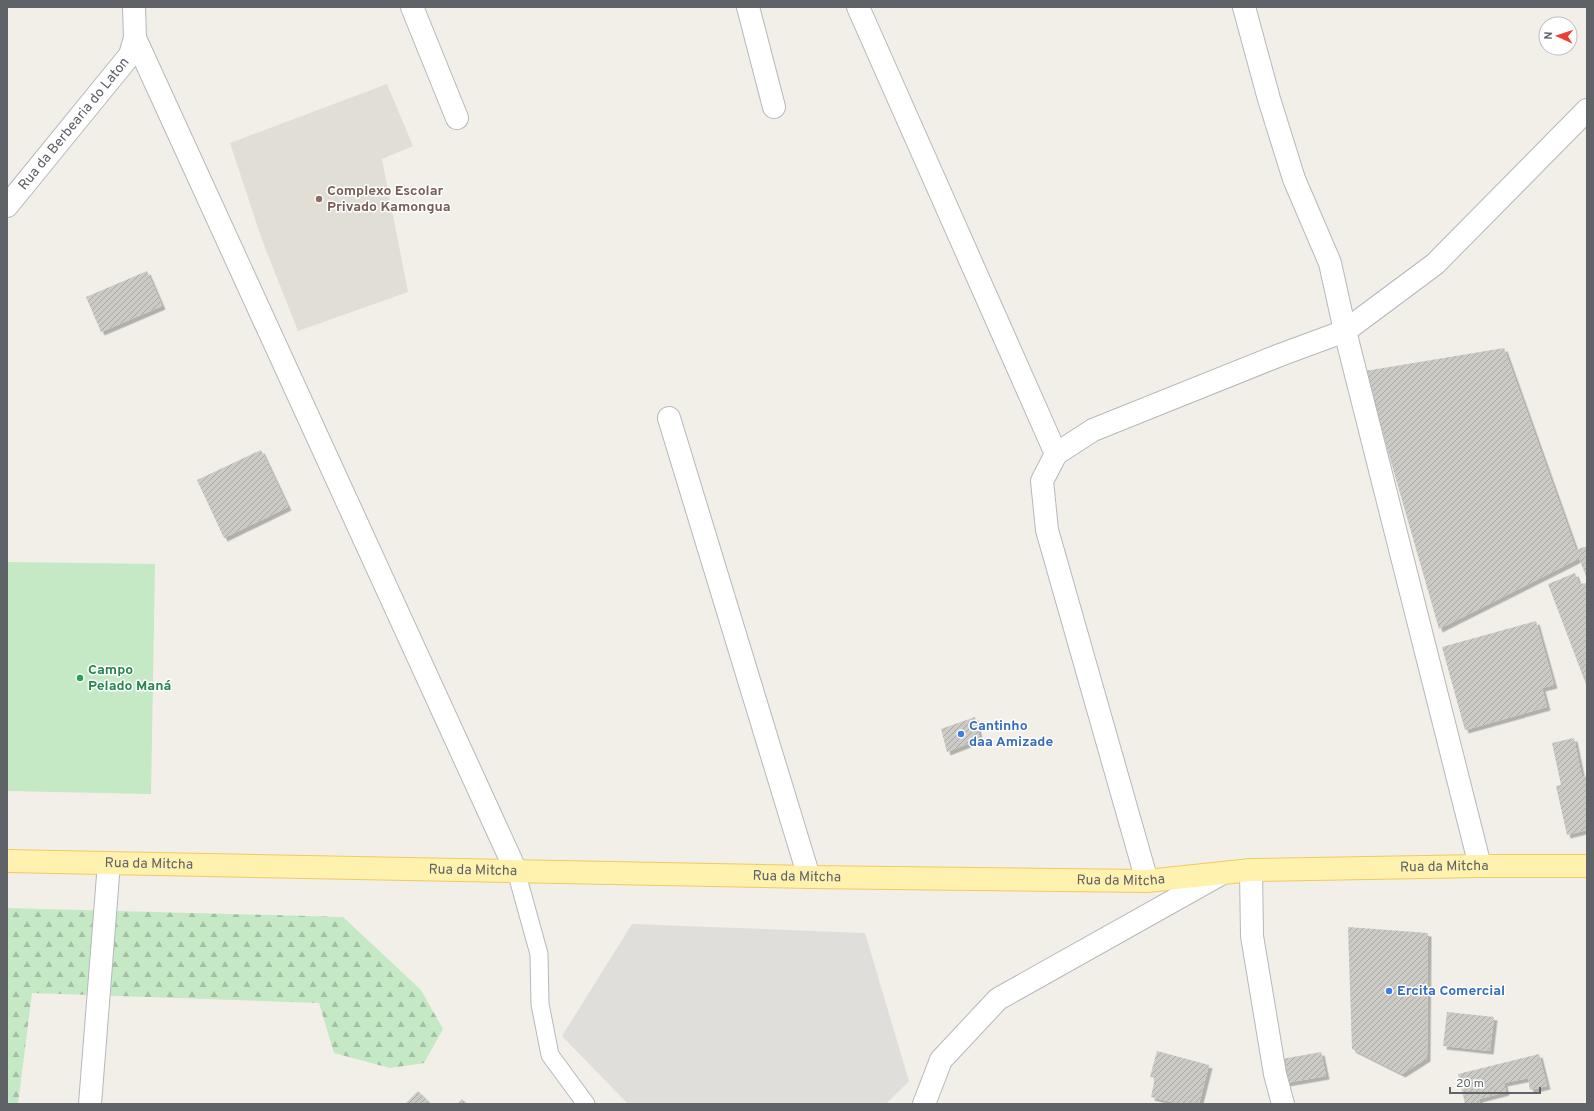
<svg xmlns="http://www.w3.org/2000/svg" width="1594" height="1111" viewBox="0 0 1594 1111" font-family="Overpass,sans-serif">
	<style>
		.industrial { fill: #e0deda }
		.education { fill: #e1ded6 }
		.grass { fill: #c5e8c5 }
		.forest { fill: url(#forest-firs) }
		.building { fill: url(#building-hatch); filter: url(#shadow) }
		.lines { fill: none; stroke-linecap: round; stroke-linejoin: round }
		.lane-casing { stroke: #b5b8bc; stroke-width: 19 }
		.street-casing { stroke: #b5b8bc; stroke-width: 24 }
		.primary-casing { stroke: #f2c960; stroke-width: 24 }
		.lane { stroke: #fff; stroke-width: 17 }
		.street { stroke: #fff; stroke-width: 22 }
		.primary { stroke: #fff2af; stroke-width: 22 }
		.education-dot { fill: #8d6e63; stroke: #fff; stroke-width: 1.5 }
		.leisure-dot { fill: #2e9e5b; stroke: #fff; stroke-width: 1.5 }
		.shop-dot { fill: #3f7fe0; stroke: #fff; stroke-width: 1.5 }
		.labels { text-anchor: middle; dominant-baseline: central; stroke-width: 3; stroke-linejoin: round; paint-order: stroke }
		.street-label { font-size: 14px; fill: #5f6368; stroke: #fff }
		.education-label { font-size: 14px; font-weight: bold; fill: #785e54; stroke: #fff; text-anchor: start }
		.leisure-label { font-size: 14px; font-weight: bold; fill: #27864d; stroke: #fff; text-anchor: start }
		.shop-label { font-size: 14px; font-weight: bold; fill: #366cbe; stroke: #fff; text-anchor: start }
	</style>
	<defs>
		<pattern id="forest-firs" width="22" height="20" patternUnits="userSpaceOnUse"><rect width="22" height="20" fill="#c5e8c5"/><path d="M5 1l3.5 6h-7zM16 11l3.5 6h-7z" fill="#a3c0a4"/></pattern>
		<pattern id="building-hatch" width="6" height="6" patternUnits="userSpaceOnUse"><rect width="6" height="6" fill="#cccac5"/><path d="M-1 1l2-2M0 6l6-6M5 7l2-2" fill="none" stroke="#a9a8a4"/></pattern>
		<filter id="shadow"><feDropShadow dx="3.5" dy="3.5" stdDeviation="0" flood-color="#0004"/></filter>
	</defs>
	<rect width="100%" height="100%" fill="#f1efe8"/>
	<polygon class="industrial" points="632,924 865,933 909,1081 886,1104 628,1104 562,1036"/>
	<polygon class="education" points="387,84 413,146 382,159 408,292 298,331 262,240 230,143"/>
	<polygon class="grass" points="7,562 155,564 151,794 7,791"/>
	<polygon class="forest" points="7,908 343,917 421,990 443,1029 424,1063 390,1068 334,1053 319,1003 32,993 18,1104 7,1104"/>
	<g class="building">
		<polygon points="147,271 162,306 101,332 86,297"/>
		<polygon points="1504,348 1576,550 1578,559 1439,629 1365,371"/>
		<polygon points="261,450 288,507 224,538 197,480"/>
		<polygon points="1587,546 1587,579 1576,550"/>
		<polygon points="1575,573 1579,584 1587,583 1587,687 1548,584"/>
		<polygon points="1536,621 1554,685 1542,688 1547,707 1465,730 1442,647"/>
		<polygon points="975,717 980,739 947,752 941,729"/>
		<polygon points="1574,738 1582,777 1587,776 1587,830 1567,835 1556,786 1561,785 1552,743"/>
		<polygon points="1348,927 1428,933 1427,1058 1402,1074 1352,1049"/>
		<polygon points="1447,1012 1494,1017 1490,1051 1443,1046"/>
		<polygon points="1157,1051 1209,1065 1199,1104 1179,1104 1151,1097 1155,1078 1150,1077"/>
		<polygon points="1321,1052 1326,1076 1286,1083 1282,1059"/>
		<polygon points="1539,1054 1547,1086 1530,1090 1528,1078 1504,1083 1506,1092 1479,1099 1480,1104 1465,1104 1458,1074"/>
		<polygon points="418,1091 431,1104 405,1104"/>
		<polygon points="462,1099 467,1104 457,1104"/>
	</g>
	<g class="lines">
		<defs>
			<polyline id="lane" points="516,871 539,954 540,1004 550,1055 586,1104"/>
			<g id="street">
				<polyline points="134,7 135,38 516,871"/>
				<polyline points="412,7 457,118"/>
				<polyline points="748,7 774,107"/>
				<polyline points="858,7 1056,454"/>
				<polyline points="1244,7 1269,99 1294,179 1330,263 1345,331 1480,866"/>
				<path id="s1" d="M7 206 130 55 135 38"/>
				<polyline points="669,418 809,877"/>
				<polyline points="1251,870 1252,936 1275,1074 1283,1104"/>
				<polyline points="1147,881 1047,530 1042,481 1056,454 1093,430 1280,355 1345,331 1435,264 1587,110"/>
				<polyline points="90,1104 109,863"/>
				<polyline points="924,1104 941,1060 998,999 1221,874"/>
			</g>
			<g id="primary">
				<path id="s2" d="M7 861 809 877 1147 881 1251 870 1480 866H1587"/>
			</g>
		</defs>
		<use href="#lane" class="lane-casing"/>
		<use href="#street" class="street-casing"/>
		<use href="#primary" class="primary-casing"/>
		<use href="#lane" class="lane"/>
		<use href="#street" class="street"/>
		<use href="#primary" class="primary"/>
	</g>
	<circle class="education-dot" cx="319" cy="199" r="4"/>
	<circle class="leisure-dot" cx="80" cy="678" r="4"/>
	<g class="shop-dot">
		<circle cx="961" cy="734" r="4"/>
		<circle cx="1389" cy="991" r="4"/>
	</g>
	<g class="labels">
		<g class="street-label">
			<text stroke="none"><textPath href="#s1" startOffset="106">Rua da Berbearia do Laton</textPath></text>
			<text stroke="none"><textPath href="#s2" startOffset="142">Rua da Mitcha</textPath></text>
			<text stroke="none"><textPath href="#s2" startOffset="1438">Rua da Mitcha</textPath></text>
			<text stroke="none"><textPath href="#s2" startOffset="466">Rua da Mitcha</textPath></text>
			<text stroke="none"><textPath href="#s2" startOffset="790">Rua da Mitcha</textPath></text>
			<text stroke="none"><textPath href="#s2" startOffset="1114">Rua da Mitcha</textPath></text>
		</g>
		<g class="education-label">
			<text x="327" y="191">Complexo Escolar<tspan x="327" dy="16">Privado Kamongua</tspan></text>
		</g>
		<g class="leisure-label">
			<text x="88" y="670">Campo<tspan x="88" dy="16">Pelado Maná</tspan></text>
		</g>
		<g class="shop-label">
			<text x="969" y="726">Cantinho<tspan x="969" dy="16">daa Amizade</tspan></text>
			<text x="1397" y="991">Ercita Comercial</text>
		</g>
	</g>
	<rect width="1594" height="1111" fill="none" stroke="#5f6368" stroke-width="16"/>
	<g transform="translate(1558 36) rotate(273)"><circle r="19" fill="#ffffff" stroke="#bfc1c3"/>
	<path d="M0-3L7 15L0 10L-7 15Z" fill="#ea4335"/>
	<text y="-6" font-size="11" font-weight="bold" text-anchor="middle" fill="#5f6368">N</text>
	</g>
	<path d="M1450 1087v6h90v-6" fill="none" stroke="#5f6368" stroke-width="2"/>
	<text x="1456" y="1087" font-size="12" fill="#5f6368" stroke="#ffffff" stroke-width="3" paint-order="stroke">20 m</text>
</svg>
